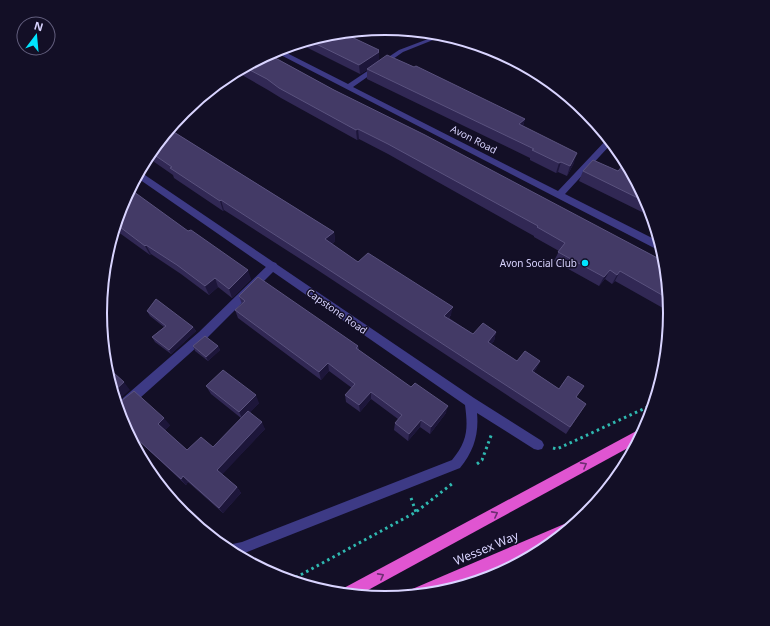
<svg xmlns="http://www.w3.org/2000/svg" width="770" height="626" viewBox="0 0 770 626" font-family="'Noto Sans',sans-serif">
	<style>
		.lines { fill: none; stroke-linecap: round; stroke-linejoin: round }
		.path { stroke: #2fb8b0; stroke-width: 3; stroke-dasharray: 2.5 3.5; stroke-linecap: butt }
		.service { fill: #3d3a85; fill-rule: evenodd }
		.minor { fill: #3d3a85; fill-rule: evenodd }
		.trunk { fill: #e055d1; fill-rule: evenodd }
		.wall { fill: #312854 }
		.shaded-wall { fill: #1d163a }
		.building { fill: #433a66; stroke: #5a527e }
		.oneway { stroke: #6f2e73 }
		.poi-dot { fill: #00e5ff; stroke: #130f26; stroke-width: 1.5 }
		.labels { text-anchor: middle; dominant-baseline: central; stroke-width: 3; stroke-linejoin: round; paint-order: stroke }
		.street-label { font-size: 10px; fill: #d9d4ff; stroke: #130f26 }
		.poi-label { font-size: 10px; fill: #d9d4ff; stroke: #130f26; text-anchor: end }
		.near-street-label { font-size: 12px; fill: #d9d4ff; stroke: #130f26 }
		.rim { fill: none; stroke: #d9d4ff; stroke-width: 2 }
	</style>
	<rect width="100%" height="100%" fill="#130f26"/>
	<g class="lines">
		<g class="path">
			<polyline points="553,448 557,449 654,404"/>
			<polyline points="477,464 482,460 492,433"/>
			<polyline points="411,498 416,512"/>
			<polyline points="288,580 293,579"/>
			<polyline points="293,582 293,579 416,512 453,483"/>
		</g>
		<polygon class="service" points="273,262 276,263 278,266 276,269 207,338 131,406 127,407 123,406 121,402 123,398 199,332 270,263"/>
		<g class="minor">
			<polygon points="428,39 433,40 403,52 353,87 558,191 608,138 612,143 565,194 660,242 662,250 658,250 273,51 279,49 348,84 399,50"/>
			<path d="M139 171 474 398 542 441 544 445 542 449 538 450 534 449 477 413C479 434 474 451 460 468L242 554C235 555 226 551 223 546L242 542 452 460C468 441 468 428 465 405L136 177Z"/>
		</g>
		<g class="trunk">
			<polygon points="642,428 645,429 637,443 359,595 340,594 342,589"/>
			<polygon points="569,522 574,525 551,544 437,593 408,596 410,590"/>
		</g>
	</g>
	<g class="wall">
		<polygon points="330,33 379,50 379,60 525,119 523,126 574,163 567,176 558,172 556,173 530,160 530,158 367,79 367,70 360,74 298,43"/>
		<polygon points="268,54 334,90 665,262 670,312 615,281 612,284 605,279 599,286 554,261 559,251 534,237 534,236 388,154 359,139 357,140 281,98 268,90 235,71"/>
		<polygon points="169,129 334,232 335,241 332,244 358,262 451,315 449,318 473,334 496,332 494,341 491,344 517,361 540,361 536,369 534,372 559,389 576,398 586,404 566,434 316,269 224,210 223,211 174,178 173,175 147,157 148,154"/>
		<polygon points="626,162 648,204 652,217 579,181 583,171 618,171"/>
		<polygon points="122,204 251,279 232,298 218,287 209,295 181,274 151,254 150,255 114,229"/>
		<polygon points="239,296 358,346 359,350 446,413 430,434 420,427 408,441 394,430 395,423 398,419 371,399 360,412 346,402 345,395 352,388 329,371 321,380 238,318 235,310 242,304"/>
		<polygon points="147,311 193,327 196,331 171,354 155,342 152,337 164,327 150,316"/>
		<polygon points="193,346 218,346 220,350 208,361 195,351"/>
		<polygon points="206,386 259,403 250,412 265,429 222,474 237,487 241,493 223,513 188,482 186,485 126,429 122,422 170,425 165,430 187,450 213,447 241,418 211,394"/>
	</g>
	<g class="shaded-wall">
		<polygon points="379,50 379,61 367,69 367,70 360,74 359,65"/>
		<polygon points="525,119 522,129 519,124"/>
		<polygon points="358,129 359,139 357,140 356,130"/>
		<polygon points="577,153 574,163 567,176 570,166"/>
		<polygon points="561,162 558,172 556,173 559,163"/>
		<polygon points="221,200 224,210 223,211 220,201"/>
		<polygon points="334,232 335,241 326,249 325,239"/>
		<polygon points="146,245 151,254 150,255 145,246"/>
		<polygon points="248,270 251,279 232,298 229,289"/>
		<polygon points="610,270 605,279 599,286 604,277"/>
		<polygon points="620,271 615,281 612,284 617,275"/>
		<polygon points="215,278 218,287 209,295 205,286"/>
		<polygon points="453,307 451,315 443,324 444,316"/>
		<polygon points="193,327 196,331 171,354 169,350"/>
		<polygon points="496,332 494,341 486,350 488,342"/>
		<polygon points="218,346 220,350 208,361 206,357"/>
		<polygon points="540,361 536,369 528,379 532,371"/>
		<polygon points="328,363 329,371 321,380 319,372"/>
		<polygon points="124,382 130,390 116,402 113,392"/>
		<polygon points="371,392 371,399 360,412 359,405"/>
		<polygon points="256,395 259,403 243,420 239,412"/>
		<polygon points="448,406 446,413 430,434 431,427"/>
		<polygon points="164,418 170,425 164,431 158,424"/>
		<polygon points="421,420 420,427 408,441 409,434"/>
		<polygon points="262,422 265,429 221,476 217,470"/>
		<polygon points="183,476 188,482 186,485 181,479"/>
		<polygon points="237,487 241,493 223,513 219,508"/>
	</g>
	<g class="building">
		<polygon points="341,32 379,50 378,51 379,52 359,65 308,40 330,33"/>
		<polygon points="268,54 334,90 425,135 665,262 669,299 620,271 617,275 610,270 604,277 558,252 565,243 537,227 538,226 388,144 358,129 356,130 279,88 267,79 244,67"/>
		<polygon points="387,55 414,67 416,66 525,119 519,124 577,153 570,166 561,162 559,163 532,150 534,149 367,69"/>
		<polygon points="169,129 334,232 325,239 358,262 368,253 453,307 444,316 473,334 483,323 496,332 488,342 517,361 525,351 540,361 532,371 559,389 568,376 584,386 576,397 586,404 570,427 314,260 221,200 220,201 170,168 172,167 150,152"/>
		<polygon points="593,160 618,171 626,162 648,203 583,171"/>
		<polygon points="130,189 188,231 191,230 248,270 229,289 215,278 205,286 177,265 146,245 145,246 116,224 122,204"/>
		<polygon points="258,277 358,346 356,348 411,387 415,383 448,406 431,427 421,420 409,434 395,423 402,415 371,392 359,405 345,395 355,384 328,363 319,372 235,310 245,301 239,296"/>
		<polygon points="156,299 193,327 169,350 152,337 166,326 147,311"/>
		<polygon points="205,336 218,346 206,357 193,346"/>
		<polygon points="105,365 124,382 113,392 105,368"/>
		<polygon points="223,370 256,395 239,412 206,386"/>
		<polygon points="134,391 164,418 158,424 187,450 201,437 213,447 248,411 262,422 217,470 237,487 219,508 183,476 181,479 124,427 122,422 116,405"/>
	</g>
	<defs><path id="oneway-chevron" d="M-2-3.5L2.5 0L-2 3.5" fill="none" stroke-width="1.6" stroke-linecap="round" stroke-linejoin="round"/></defs>
	<g class="oneway">
		<use href="#oneway-chevron" transform="translate(584 465) rotate(-29)"/>
		<use href="#oneway-chevron" transform="translate(495 514) rotate(-28)"/>
		<use href="#oneway-chevron" transform="translate(381 576) rotate(-28)"/>
	</g>
	<circle class="poi-dot" cx="585" cy="263" r="4"/>
	<g class="labels">
		<g class="street-label">
			<text transform="translate(474 139) rotate(27)">Avon Road</text>
			<text transform="translate(337 311) rotate(35)">Capstone Road</text>
		</g>
		<g class="poi-label">
			<text x="577" y="263">Avon Social Club</text>
		</g>
		<g class="near-street-label">
			<text transform="translate(486 548) rotate(-23)">Wessex Way</text>
		</g>
	</g>
	<path d="M0 0H770V626H0ZM107 313a278 278 0 1 1 556 0a278 278 0 1 1-556 0Z" fill="#130f26" fill-rule="evenodd"/>
	<path class="rim" d="M107 313a278 278 0 1 1 556 0a278 278 0 1 1-556 0Z"/>
	<g transform="translate(36 36) rotate(16)"><circle r="19" fill="#130f26" stroke="#625e7d"/>
	<path d="M0-3L7 15L0 10L-7 15Z" fill="#00e5ff"/>
	<text y="-6" font-size="11" font-weight="bold" text-anchor="middle" fill="#d9d4ff">N</text>
	</g>
</svg>
